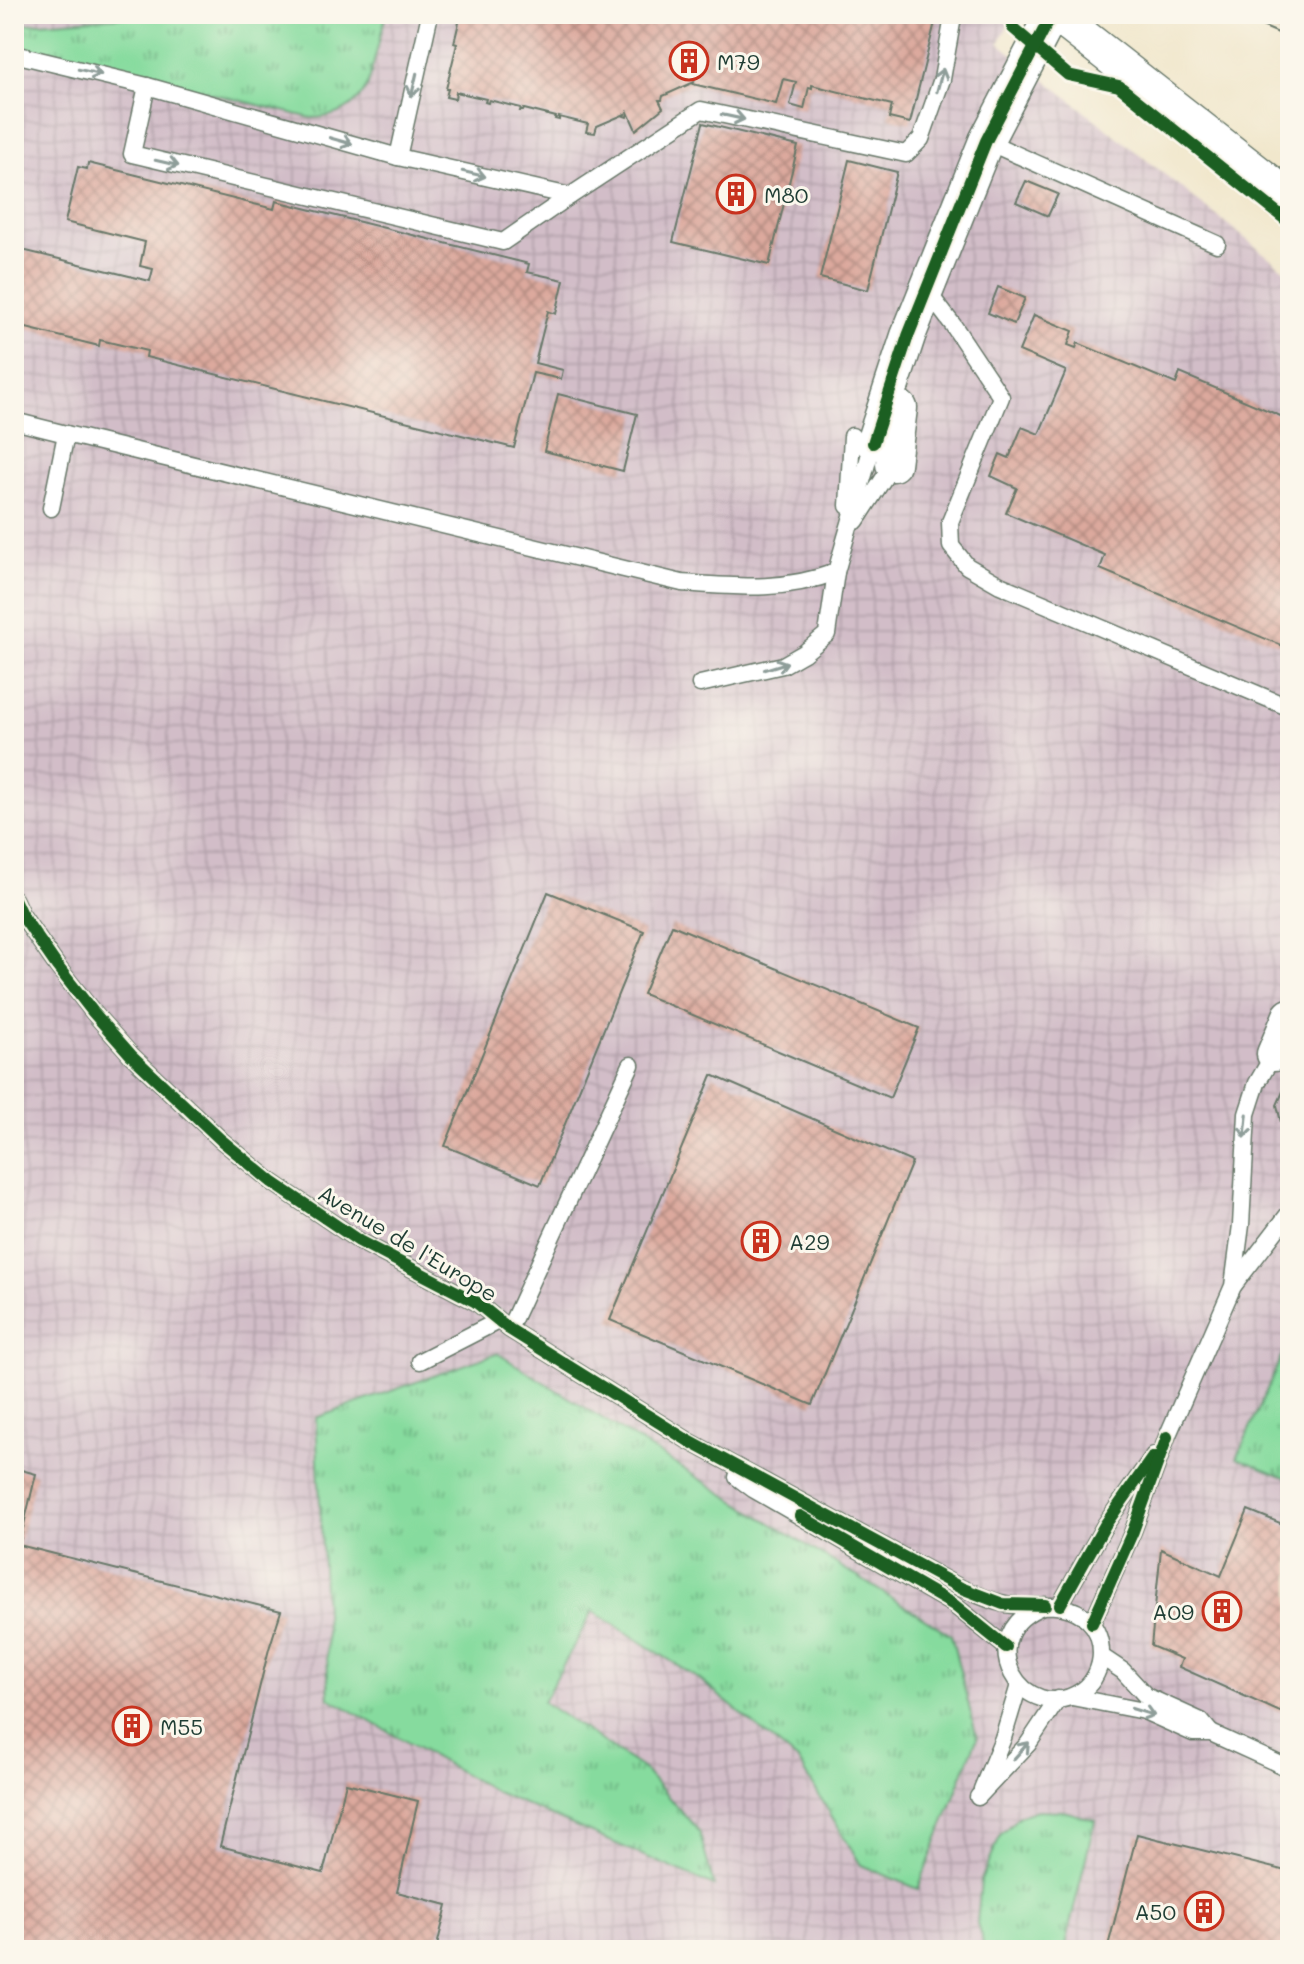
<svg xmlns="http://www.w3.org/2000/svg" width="1304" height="1964" viewBox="0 0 1304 1964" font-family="Mali,sans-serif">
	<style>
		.industrial { fill: url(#industrial-grid) }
		.grass { fill: url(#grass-tufts); stroke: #528c69; stroke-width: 2 }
		.building { fill: url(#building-cross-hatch) }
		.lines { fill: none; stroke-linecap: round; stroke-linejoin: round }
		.service-casing { stroke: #687869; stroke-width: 19 }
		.minor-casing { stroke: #687869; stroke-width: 37 }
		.service { stroke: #fff; stroke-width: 16 }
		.minor { stroke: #fff; stroke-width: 34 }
		.cycleway-casing { stroke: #fbf7ec; stroke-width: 17 }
		.cycleway { stroke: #1b5e20; stroke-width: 12 }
		.oneway { stroke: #8f9e9a }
		.labels { text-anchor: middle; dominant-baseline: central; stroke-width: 6; stroke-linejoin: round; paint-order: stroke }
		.poi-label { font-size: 22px; fill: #1f3d34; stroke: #fbf7ec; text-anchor: start }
		.street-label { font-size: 22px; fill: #1f3d34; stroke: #fbf7ec }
	</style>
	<defs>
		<pattern id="industrial-grid" width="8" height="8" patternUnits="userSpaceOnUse" patternTransform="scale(2)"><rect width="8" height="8" fill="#d2bdc8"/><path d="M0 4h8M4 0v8" fill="none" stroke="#b4a3ac"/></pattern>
		<pattern id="grass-tufts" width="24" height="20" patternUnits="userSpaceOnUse" patternTransform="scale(2)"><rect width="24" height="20" fill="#86db9e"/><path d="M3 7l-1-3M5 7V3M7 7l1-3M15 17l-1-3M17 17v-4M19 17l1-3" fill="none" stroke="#6db382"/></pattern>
		<pattern id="building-cross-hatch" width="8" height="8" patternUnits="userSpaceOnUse" patternTransform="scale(2)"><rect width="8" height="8" fill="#dca99d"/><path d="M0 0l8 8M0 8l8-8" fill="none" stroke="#b28b81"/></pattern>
	</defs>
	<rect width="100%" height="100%" fill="#fbf7ec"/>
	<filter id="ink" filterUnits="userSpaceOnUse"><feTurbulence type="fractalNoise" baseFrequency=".0125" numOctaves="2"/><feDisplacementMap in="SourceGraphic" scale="16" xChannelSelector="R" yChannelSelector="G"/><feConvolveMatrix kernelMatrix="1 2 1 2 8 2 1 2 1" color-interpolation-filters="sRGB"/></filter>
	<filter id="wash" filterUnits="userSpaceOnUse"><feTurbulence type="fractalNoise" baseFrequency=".006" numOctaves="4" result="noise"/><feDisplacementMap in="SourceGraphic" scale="32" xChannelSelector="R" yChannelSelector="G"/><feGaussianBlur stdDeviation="1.8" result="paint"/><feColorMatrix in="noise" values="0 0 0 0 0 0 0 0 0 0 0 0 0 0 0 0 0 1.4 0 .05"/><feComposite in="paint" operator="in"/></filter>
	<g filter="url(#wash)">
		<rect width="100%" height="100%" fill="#f1e7cc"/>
		<polygon class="industrial" points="14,14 1014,14 999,43 1290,274 1290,1950 14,1950"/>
		<g class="grass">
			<path d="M158 14H386L368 85C355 109 338 117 311 118L14 45V25Z"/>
			<polygon points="1290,1337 1290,1479 1237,1458"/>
			<polygon points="497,1353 951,1635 977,1738 918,1889 861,1865 799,1762 699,1679 593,1611 543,1702 642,1768 699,1831 714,1886 496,1792 329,1698 316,1418"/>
			<polygon points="1037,1810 1064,1811 1095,1820 1064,1950 985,1950 977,1923 981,1880 1001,1834 1019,1816"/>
		</g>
		<g id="blocks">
			<g class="building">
				<polygon points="461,14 937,14 910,123 889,118 892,105 812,85 812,88 809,87 804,109 790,105 796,82 783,79 776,104 693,84 694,82 663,96 662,100 659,100 663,108 636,130 628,112 627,117 624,116 625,114 597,126 595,133 586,132 588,124 559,117 559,120 555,119 556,117 524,109 523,111 520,111 521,108 489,100 488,103 485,102 486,99 456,92 455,99 446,97 448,89 446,89 457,44 454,43"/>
				<polygon points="1234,14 1290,14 1290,38"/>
				<polygon points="1290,44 1290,68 1282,65"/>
				<polygon points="703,123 798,146 769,265 673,242"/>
				<polygon points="849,160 897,172 868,290 820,278"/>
				<polygon points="88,163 274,209 276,201 529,264 527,272 564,280 556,314 548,311 535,363 563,370 561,379 533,373 514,448 146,357 147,351 100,340 99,346 14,325 14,248 150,281 153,269 140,266 145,242 65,222 78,167 87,169"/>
				<polygon points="1026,181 1058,194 1048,216 1016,202"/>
				<polygon points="998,287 1025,298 1014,324 988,313"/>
				<polygon points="1034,315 1073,331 1068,345 1076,348 1078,343 1176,384 1180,373 1290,420 1290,649 1100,569 1105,555 1006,513 1017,488 991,476 1000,454 1009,458 1022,427 1039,434 1066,371 1019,351"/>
				<polygon points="558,394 637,414 623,471 544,451"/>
				<polygon points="548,892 644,931 540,1185 445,1146"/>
				<polygon points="672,925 919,1028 890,1098 643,994"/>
				<polygon points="712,1075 912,1162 812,1405 610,1320"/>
				<polygon points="1290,1076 1290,1134 1283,1131 1277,1105"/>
				<polygon points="14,1468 36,1474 19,1545 281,1611 269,1649 220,1846 323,1873 346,1783 418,1801 397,1892 447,1905 436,1950 14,1950"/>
				<polygon points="1248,1510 1290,1527 1290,1689 1280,1712 1179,1667 1182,1659 1151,1646 1161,1549 1221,1576"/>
				<polygon points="1137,1834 1290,1872 1290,1950 1107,1950"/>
			</g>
		</g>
	</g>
	<g filter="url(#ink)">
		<use href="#blocks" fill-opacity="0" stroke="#687869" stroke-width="2"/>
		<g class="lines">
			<defs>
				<g id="service">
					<polyline points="14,54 147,86 398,157 570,196 701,110 906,154 921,139 942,79 953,17 952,14"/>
					<polyline points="147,86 132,154 503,242 570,196"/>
					<polyline points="986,141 1217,244"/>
					<polyline points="398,157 430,14"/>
					<polyline points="927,291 953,325 1001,397 950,522 951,546 967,566 1000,585 1290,708"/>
					<polyline points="14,421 66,434"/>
					<polyline points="848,506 852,436"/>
					<path d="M51 508 66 434 682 583C738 587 782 592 836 572L873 443"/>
					<polyline points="856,521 893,464"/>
					<polyline points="700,684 783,665 804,653 827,634 836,572"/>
					<path d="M14 899 21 914 57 966 93 1012 131 1055 221 1140 272 1182 359 1241 476 1302 509 1329 687 1440 961 1588C974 1593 988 1600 1001 1603 1031 1611 1063 1596 1088 1620 1097 1628 1101 1641 1101 1653 1101 1667 1094 1682 1083 1690 1024 1731 966 1634 1045 1605"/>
					<polyline points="1234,1285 1290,1212"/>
					<polyline points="509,1329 631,1065"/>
					<polyline points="420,1361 498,1321"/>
					<polyline points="737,1477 753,1489 954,1605 1006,1647"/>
					<polyline points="1060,1605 1105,1525 1154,1455"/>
					<polyline points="1092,1623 1133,1531 1167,1437 1233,1286 1241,1225 1247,1114 1257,1083 1274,1054"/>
					<polyline points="1102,1657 1123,1671 1146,1696 1201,1721 1211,1733"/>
					<polyline points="1072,1697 1144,1711 1193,1733 1211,1733 1290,1769"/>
					<polyline points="982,1789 1003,1738 1019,1685"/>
					<polyline points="978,1797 1028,1744 1058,1699"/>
				</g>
				<g id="minor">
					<polyline points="1055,14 1290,198"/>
					<polyline points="873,443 908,336 986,141 1052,14"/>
					<polyline points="893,464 900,408"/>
					<polyline points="1274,1054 1290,1016"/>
				</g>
			</defs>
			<use href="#service" class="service-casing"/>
			<use href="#minor" class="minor-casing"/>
			<use href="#service" class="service"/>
			<use href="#minor" class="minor"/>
			<defs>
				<g id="cycleway">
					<polyline points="1008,14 1013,28 1068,75 1119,86 1290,223"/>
					<polyline points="873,443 908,336 986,141 1052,14"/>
					<polyline points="14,899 21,914 57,966 93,1012 131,1055 221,1140 272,1182 359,1241 476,1302 509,1329 687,1440 961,1588 1003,1604 1045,1605"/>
					<polyline points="800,1516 954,1605 1006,1647"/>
					<polyline points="1060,1605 1105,1525 1153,1457"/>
					<polyline points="1092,1623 1133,1531 1167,1437"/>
				</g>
			</defs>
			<use href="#cycleway" class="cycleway-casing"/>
			<use href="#cycleway" class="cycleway"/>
		</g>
		<defs><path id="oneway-shaft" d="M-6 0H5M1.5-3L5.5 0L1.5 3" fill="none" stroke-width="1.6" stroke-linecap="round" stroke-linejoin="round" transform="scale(2)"/></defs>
		<g class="oneway">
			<use href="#oneway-shaft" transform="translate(90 72) rotate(13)"/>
			<use href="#oneway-shaft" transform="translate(940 80) rotate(-75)"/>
			<use href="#oneway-shaft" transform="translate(414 85) rotate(103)"/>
			<use href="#oneway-shaft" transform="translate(733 117) rotate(12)"/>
			<use href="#oneway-shaft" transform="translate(341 141) rotate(16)"/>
			<use href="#oneway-shaft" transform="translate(167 163) rotate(13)"/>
			<use href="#oneway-shaft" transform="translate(474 174) rotate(13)"/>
			<use href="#oneway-shaft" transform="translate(776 666) rotate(-17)"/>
			<use href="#oneway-shaft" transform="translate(1246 1126) rotate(96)"/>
			<use href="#oneway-shaft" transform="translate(1143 1712) rotate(17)"/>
			<use href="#oneway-shaft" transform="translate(1021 1751) rotate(-48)"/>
		</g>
	</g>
	<defs>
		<symbol id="building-ring" viewBox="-11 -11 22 22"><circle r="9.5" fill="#fbf7ec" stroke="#c8321e" stroke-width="1.5"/><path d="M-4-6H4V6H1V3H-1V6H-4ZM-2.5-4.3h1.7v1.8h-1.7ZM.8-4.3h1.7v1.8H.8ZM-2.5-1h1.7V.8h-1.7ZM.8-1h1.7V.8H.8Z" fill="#c8321e"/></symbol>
	</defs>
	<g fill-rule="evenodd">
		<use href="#building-ring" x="667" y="39" width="44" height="44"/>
		<use href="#building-ring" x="714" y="172" width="44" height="44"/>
		<use href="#building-ring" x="739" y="1219" width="44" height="44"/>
		<use href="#building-ring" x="1200" y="1589" width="44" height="44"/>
		<use href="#building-ring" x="110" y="1704" width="44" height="44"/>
		<use href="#building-ring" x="1182" y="1889" width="44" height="44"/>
	</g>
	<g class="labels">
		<g class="poi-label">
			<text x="717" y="61">M79</text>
			<text x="764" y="194">M80</text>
			<text x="789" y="1241">A29</text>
			<text x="1194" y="1611" text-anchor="end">A09</text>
			<text x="160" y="1726">M55</text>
			<text x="1176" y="1911" text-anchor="end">A50</text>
		</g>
		<g class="street-label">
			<text transform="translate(408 1243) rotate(31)">Avenue de l'Europe</text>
		</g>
	</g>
	<rect width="1304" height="1964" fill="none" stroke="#fbf7ec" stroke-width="48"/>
</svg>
